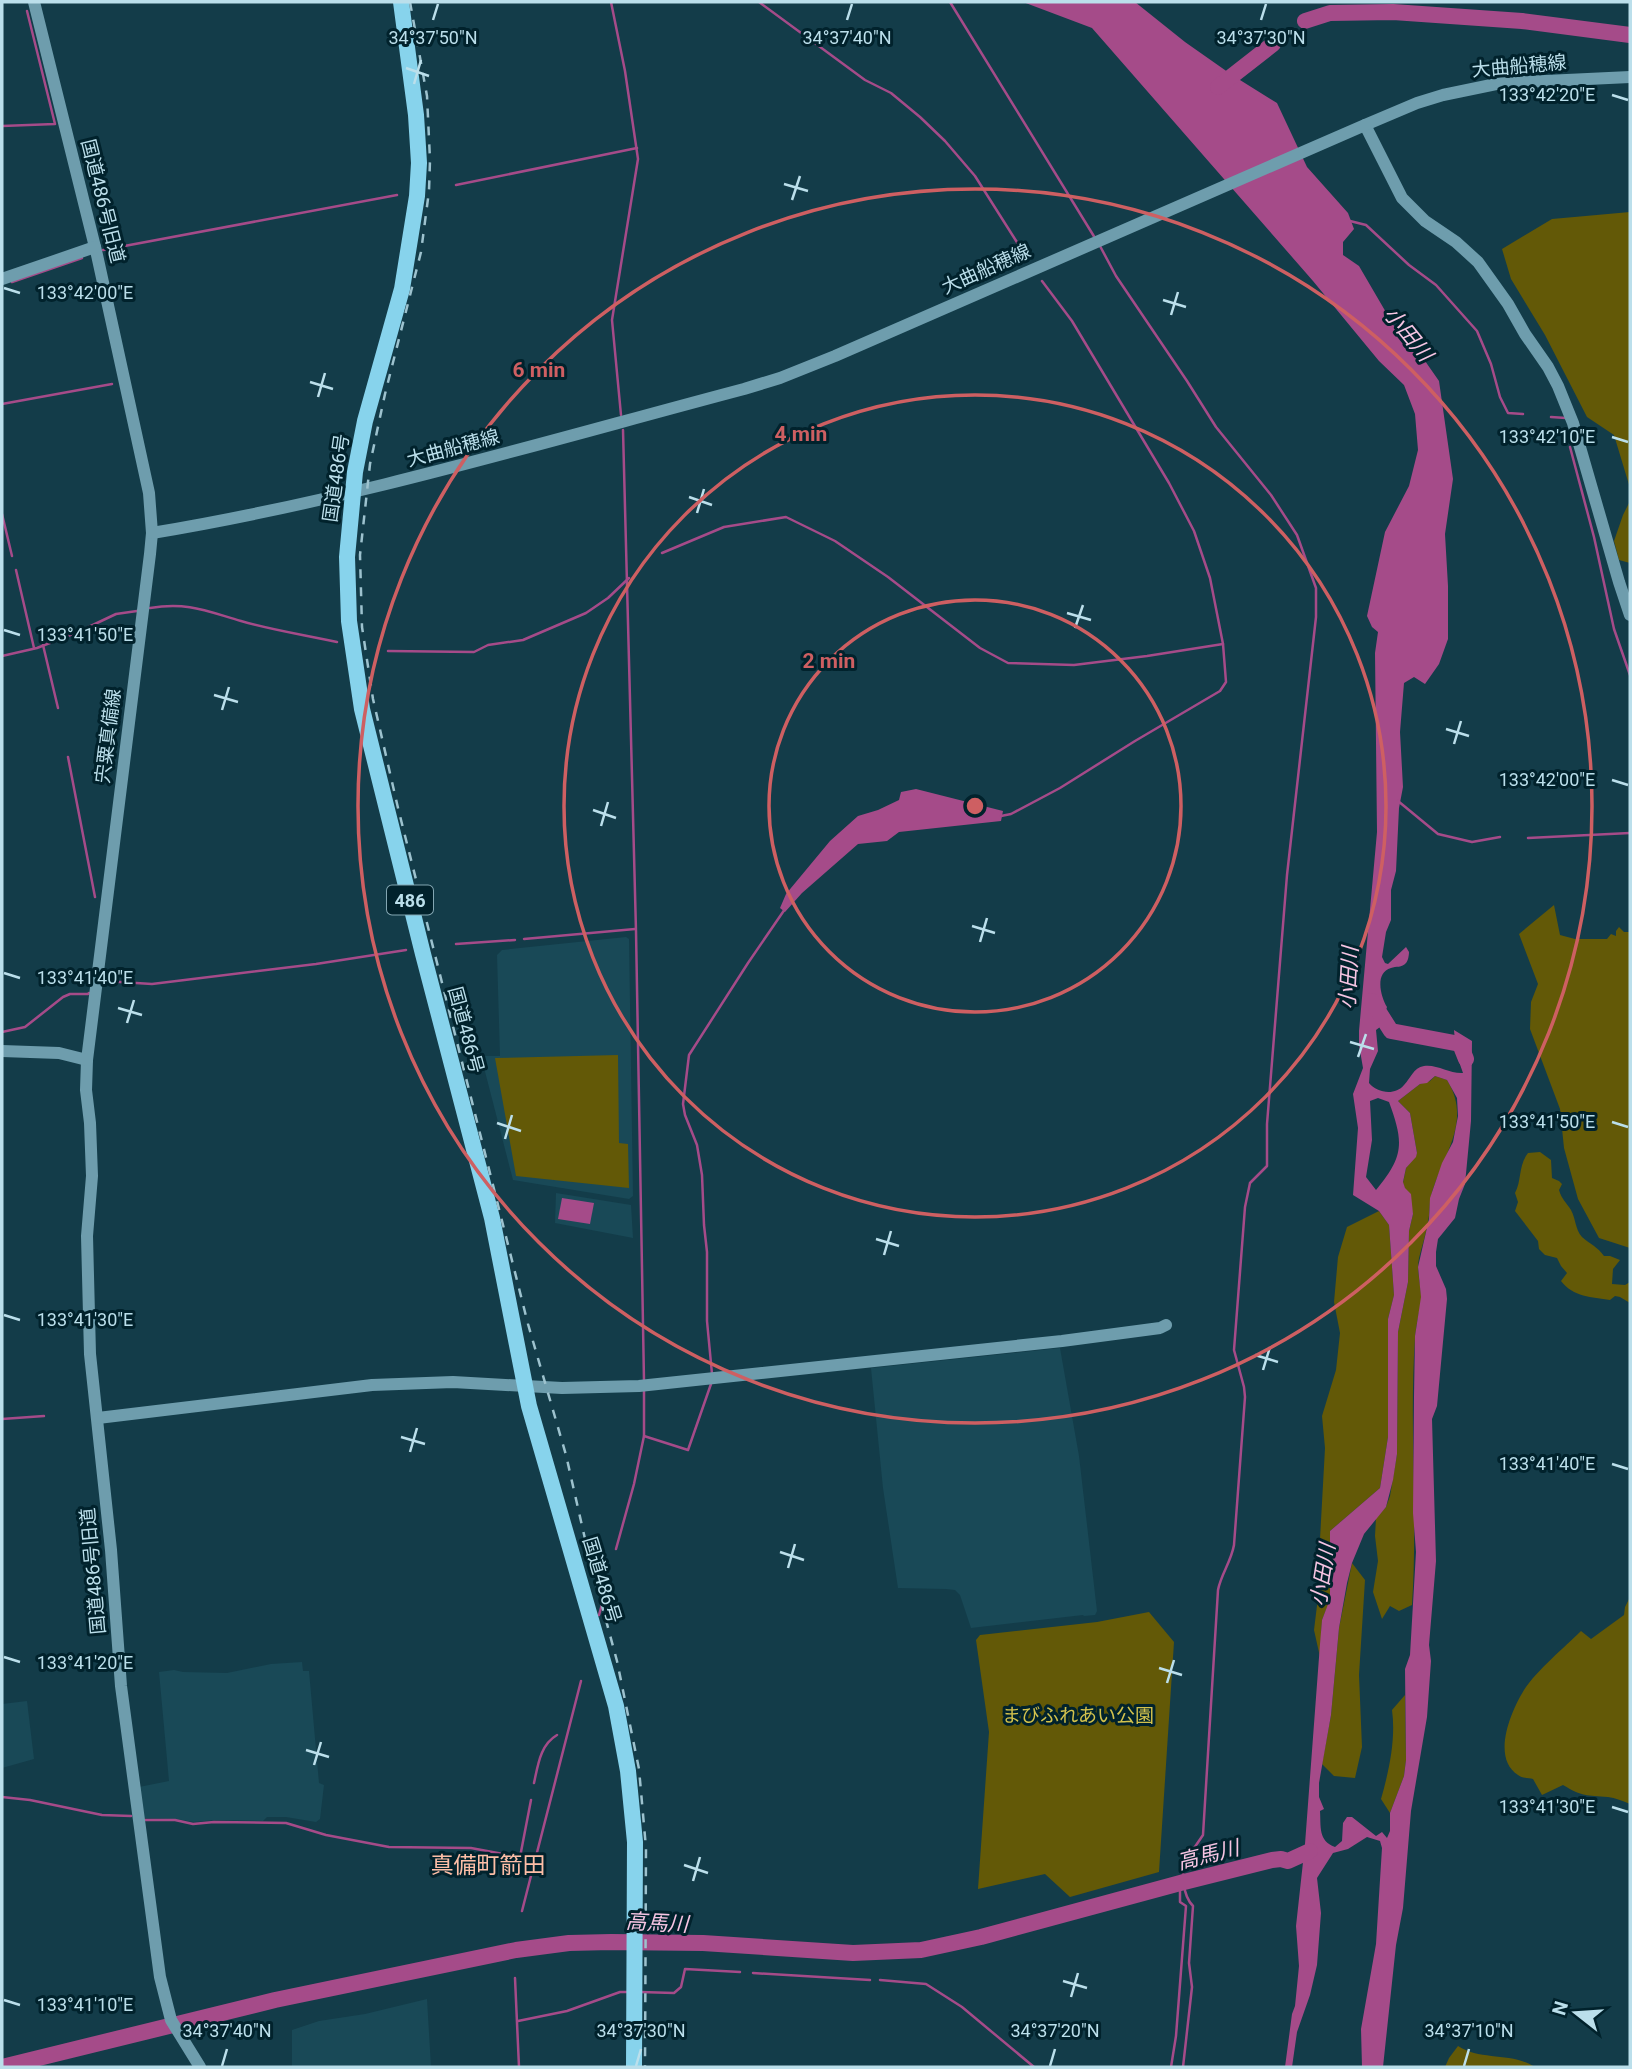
<svg xmlns="http://www.w3.org/2000/svg" width="1632" height="2069" viewBox="0 0 1632 2069" font-family="Roboto,'Noto Sans JP',sans-serif">
	<style>
		.built { fill: #194957 }
		.green { fill: #635907 }
		.water { fill: #a54b89; fill-rule: evenodd }
		.lines { fill: none; stroke-linecap: round; stroke-linejoin: round }
		.stream { stroke: #a54b89; stroke-width: 2.5 }
		.river { stroke: #a54b89; stroke-width: 16 }
		.secondary { stroke: #6e9dad; stroke-width: 12 }
		.highway { stroke: #87d3ec; stroke-width: 16 }
		.rail { stroke: #9dc2ce; stroke-width: 2.5; stroke-dasharray: 9 9; stroke-linecap: butt }
		.ticks { fill: none; stroke: #bbdfeb; stroke-width: 2.5 }
		.ring { fill: none; stroke: #ce5f62; stroke-width: 3.5 }
		.labels { text-anchor: middle; dominant-baseline: central; stroke-width: 6; stroke-linejoin: round; paint-order: stroke }
		.shield { fill: #01222c; stroke: #83a6b2; stroke-width: 2 }
		.shield-label { font-size: 18px; font-weight: bold; fill: #bbdfeb }
		.street-label { font-size: 19px; fill: #bbdfeb; stroke: #01222c }
		.park-label { font-size: 19px; fill: #d3c24d; stroke: #01222c }
		.water-label { font-size: 21px; font-style: italic; fill: #f6c5e3; stroke: #01222c }
		.quarter-label { font-size: 23px; fill: #fdbea7; stroke: #01222c }
		.ticks-label { font-size: 18px; text-anchor: middle; fill: #bbdfeb; stroke: #01222c; stroke-width: 6; stroke-linejoin: round; paint-order: stroke }
		.centre { fill: #ce5f62; stroke: #01222c; stroke-width: 3.5 }
		.ring-label { font-size: 21px; text-anchor: middle; font-weight: bold; fill: #ce5f62; stroke: #01222c; stroke-width: 6; stroke-linejoin: round; paint-order: stroke }
	</style>
	<rect width="100%" height="100%" fill="#133c49"/>
	<g class="built">
		<polygon points="626,937 629,939 633,1196 629,1199 513,1180 481,1056 500,1056 497,955 502,950"/>
		<polygon points="556,1193 631,1205 633,1238 555,1223"/>
		<polygon points="1060,1348 1079,1456 1097,1611 1095,1615 1084,1616 1083,1615 971,1628 960,1595 955,1590 946,1589 898,1588 883,1488 871,1368"/>
		<polygon points="302,1662 303,1671 309,1671 319,1783 324,1785 320,1819 316,1822 286,1817 267,1817 263,1821 215,1820 194,1822 176,1819 143,1818 139,1787 169,1781 159,1672 174,1670 183,1672 227,1673 271,1664"/>
		<polygon points="27,1701 34,1759 2,1768 2,1704"/>
		<polygon points="427,1999 431,2067 292,2067 292,2030 319,2021 365,2014"/>
	</g>
	<g class="green">
		<polygon points="1630,212 1630,488 1614,435 1587,417 1545,335 1511,279 1502,249 1552,219"/>
		<polygon points="1630,501 1630,563 1619,560 1614,541 1623,515"/>
		<polygon points="1554,905 1560,935 1575,939 1607,939 1611,934 1616,936 1616,931 1619,927 1624,932 1630,932 1630,1248 1599,1238 1578,1199 1564,1148 1560,1109 1530,1029 1531,1002 1538,984 1519,934"/>
		<polygon points="618,1055 619,1143 628,1144 629,1188 516,1176 495,1058"/>
		<path d="M1435 1076 1447 1080C1473 1122 1442 1155 1431 1196 1429 1204 1430 1213 1428 1222 1426 1234 1422 1246 1419 1258 1416 1273 1422 1286 1421 1301 1419 1313 1416 1325 1415 1338 1409 1427 1418 1516 1412 1605L1399 1611 1390 1606 1382 1619 1373 1592 1378 1561 1375 1536 1376 1518 1386 1507 1390 1496 1397 1454 1398 1332 1408 1282 1409 1231 1413 1214 1403 1183 1406 1168 1415 1157 1417 1153 1410 1113 1398 1101 1420 1084 1430 1081Z"/>
		<path d="M1540 1152 1551 1160 1552 1178 1559 1181 1562 1184 1559 1190C1562 1200 1566 1202 1571 1210 1576 1219 1575 1229 1582 1237 1590 1244 1598 1247 1604 1256H1610L1620 1260 1613 1269 1612 1284 1625 1285 1630 1282V1303L1620 1297 1615 1296 1610 1300C1592 1297 1573 1297 1561 1281L1567 1273 1561 1266 1557 1258 1545 1255 1539 1249 1538 1241 1515 1211 1518 1202 1515 1193C1522 1180 1518 1166 1528 1153Z"/>
		<polygon points="1379,1211 1389,1225 1394,1295 1388,1319 1388,1437 1380,1488 1330,1531 1330,1600 1322,1620 1320,1657 1314,1630 1320,1581 1320,1539 1325,1448 1322,1416 1336,1370 1340,1333 1334,1302 1338,1257 1347,1227"/>
		<polygon points="1352,1563 1365,1580 1359,1675 1362,1747 1355,1778 1334,1776 1322,1764 1331,1715 1339,1628"/>
		<path d="M1630 1597V1804C1623 1801 1615 1798 1608 1797 1586 1795 1583 1797 1563 1785L1542 1795 1533 1779C1529 1778 1521 1778 1518 1775 1491 1758 1511 1711 1524 1690 1537 1670 1564 1648 1581 1631L1591 1639 1624 1615 1625 1607Z"/>
		<polygon points="1149,1612 1174,1642 1159,1872 1070,1897 1045,1874 978,1889 989,1732 976,1640 980,1635 1097,1622"/>
		<path d="M1405 1695 1406 1760 1404 1776 1390 1813 1381 1799C1389 1771 1396 1739 1392 1710Z"/>
		<path d="M1458 2046C1481 2061 1512 2052 1535 2067H1445L1449 2058Z"/>
	</g>
	<g class="water">
		<path d="M1023 2H1135L1185 42 1232 75 1277 103 1307 167 1348 213 1354 229 1343 242V255L1359 266 1394 326 1416 348 1439 381 1453 479 1445 534 1448 586V639L1439 664 1425 684 1414 677 1404 683 1400 732 1403 787 1399 808 1396 871 1391 890V920L1386 932 1382 957 1385 963 1388 964 1406 947 1409 952C1409 955 1408 961 1406 963 1402 968 1396 966 1391 968 1374 973 1381 997 1387 1007L1380 1027 1376 1030 1378 1051 1370 1069 1369 1083C1377 1093 1395 1096 1404 1085 1411 1078 1413 1068 1424 1066 1437 1064 1450 1074 1463 1073L1456 1053 1454 1030 1472 1041 1471 1121 1465 1184 1459 1199 1455 1218 1438 1239 1436 1252V1266L1446 1289 1447 1299 1437 1406 1432 1419 1436 1561 1429 1645 1431 1661 1427 1717 1411 1811 1403 1908 1396 1945 1383 2067H1362L1361 2029 1376 1944 1382 1848 1380 1841 1367 1837 1348 1849 1333 1853 1317 1878 1321 1913 1317 1965 1310 1995 1297 2032 1292 2067H1285L1292 2014 1295 2006 1299 1966 1296 1926 1305 1844 1320 1644 1322 1620 1330 1599V1531L1380 1488 1388 1437V1319L1394 1295 1389 1225 1379 1211 1353 1195 1358 1128 1353 1094 1363 1068 1359 1045V1031L1377 832 1375 653 1378 632 1372 627 1367 616 1385 532 1409 486 1418 450 1415 414 1404 385 1379 361 1313 281 1092 28ZM1435 1076 1447 1080 1457 1098 1458 1116 1453 1142 1442 1163 1430 1198 1429 1219 1418 1267 1421 1297 1415 1336 1414 1396 1413 1513 1416 1552 1410 1655 1405 1669 1406 1760 1404 1776 1390 1813V1831L1387 1838 1382 1832 1376 1836 1352 1817H1347L1343 1823 1342 1841 1335 1847C1318 1841 1321 1826 1320 1811L1324 1809 1319 1797V1783L1331 1715 1339 1628 1347 1583 1352 1563 1364 1534 1386 1507 1393 1480 1397 1454 1398 1332 1408 1282 1409 1231 1413 1214 1411 1194 1405 1188 1403 1182 1406 1168 1416 1157 1417 1153 1410 1113 1398 1101 1420 1084 1427 1083ZM1378 1098 1389 1102C1404 1143 1404 1156 1376 1190L1366 1177 1372 1140 1370 1101Z"/>
		<polygon points="916,789 1003,811 1001,821 899,832 887,841 858,844 802,893 785,912 780,908 786,894 830,841 858,816 878,810 899,800 901,792"/>
		<polygon points="562,1198 594,1203 590,1224 558,1219"/>
	</g>
	<g class="lines">
		<g class="stream">
			<polyline points="611,2 625,71 638,159 612,320 621,415"/>
			<polyline points="759,2 865,80 891,93 920,117 945,141 975,176 1027,258"/>
			<polyline points="950,2 1095,238"/>
			<polyline points="2,126 55,124 27,11"/>
			<polyline points="456,185 637,148"/>
			<polyline points="1350,221 1366,225 1409,265 1436,285 1477,331 1491,364 1500,397 1508,413 1523,414"/>
			<path d="M1100 246 1116 276 1187 381 1216 427 1271 495 1297 535 1316 588V617L1287 875 1267 1124V1166L1250 1183 1245 1207 1234 1350 1244 1387 1245 1397 1234 1545C1231 1562 1221 1574 1218 1590L1203 1835 1188 1857 1184 1858C1182 1873 1182 1895 1193 1906L1189 1963 1192 1987 1183 2067"/>
			<polyline points="103,250 397,195"/>
			<polyline points="12,282 82,258"/>
			<polyline points="2,404 112,384"/>
			<polyline points="1551,417 1566,418"/>
			<polyline points="623,430 636,931 644,1381"/>
			<polyline points="1570,447 1594,537 1614,629 1630,675"/>
			<polyline points="2,514 12,556"/>
			<polyline points="662,553 724,527 786,517 835,541 888,577 980,648 1008,663 1074,665 1147,656 1223,644"/>
			<polyline points="16,570 34,648"/>
			<path d="M150 608C188 602 206 611 241 621 272 630 305 635 337 642"/>
			<polyline points="43,645 58,708"/>
			<polyline points="388,651 474,652 488,645 523,640 586,613 608,598 629,578"/>
			<polyline points="2,656 37,648 78,632 116,614 137,611"/>
			<polyline points="68,757 95,897"/>
			<polyline points="1398,801 1438,834 1472,842 1500,837"/>
			<polyline points="1001,816 1011,814 1060,788 1135,741 1220,691 1226,682 1223,644 1210,578 1194,531 1169,483 1072,321 1042,281"/>
			<polyline points="1528,838 1630,833"/>
			<polyline points="524,939 635,929"/>
			<polyline points="456,944 515,940"/>
			<polyline points="104,981 152,984 316,964 406,950"/>
			<polyline points="2,1032 25,1027 63,997 70,994 88,994 89,993"/>
			<polyline points="712,1374 707,1321 707,1252 704,1225 702,1175 697,1145 685,1115 683,1104 689,1055 748,963 785,909"/>
			<polyline points="2,1419 44,1416"/>
			<polyline points="644,1436 688,1450 711,1384"/>
			<polyline points="616,1549 634,1484 644,1436 644,1391"/>
			<polyline points="599,1615 606,1590"/>
			<path d="M534 1783C538 1765 540 1745 557 1735"/>
			<polyline points="2,1797 30,1800 102,1815 131,1816"/>
			<polyline points="145,1820 175,1820 193,1824 214,1822 286,1823 326,1835 389,1847 471,1848 520,1857 531,1800"/>
			<polyline points="522,1911 581,1681"/>
			<polyline points="516,1953 516,1946"/>
			<polyline points="753,1973 870,1980"/>
			<polyline points="515,1978 519,2067"/>
			<polyline points="880,1980 926,1984 962,2007 1034,2067"/>
			<polyline points="640,1992 674,1993 681,1987 685,1969 740,1972"/>
			<polyline points="518,2021 567,2011 620,1992 629,1992"/>
			<polyline points="1171,2067 1176,2036 1186,1906 1180,1902 1180,1883"/>
		</g>
		<g class="river">
			<polyline points="1305,21 1330,13 1393,12 1522,21 1630,35"/>
			<polyline points="1218,87 1273,44"/>
			<polyline points="1372,1001 1391,1031 1460,1044 1466,1059"/>
			<polyline points="2,2067 275,2000 516,1950 569,1943 611,1942 703,1943 853,1953 921,1950 981,1937 1184,1882 1272,1860 1281,1859 1288,1861 1310,1851"/>
		</g>
		<g class="secondary">
			<polyline points="34,2 97,255 149,493 152,533 150,554 87,1060 86,1090 90,1123 92,1176 87,1236 90,1354 111,1550 121,1686 160,1977 171,2020 200,2067"/>
			<polyline points="1365,125 1402,198 1425,221 1456,242 1478,262 1508,304 1525,334 1548,367 1558,386 1573,423 1619,582 1630,615"/>
			<polyline points="2,279 95,247"/>
			<path d="M152 533C352 500 547 441 744 389L780 378 835 356 1365 125 1417 103 1443 95 1501 83 1630 77"/>
			<polyline points="2,1051 59,1053 87,1060"/>
			<polyline points="98,1418 372,1385 453,1382 562,1388 639,1386 1062,1341 1160,1328 1166,1325"/>
		</g>
		<polyline class="highway" points="401,2 416,115 419,163 417,196 402,289 365,421 355,472 347,557 349,621 362,709 423,954 492,1218 529,1406 616,1706 628,1771 635,1842 634,2067"/>
		<polyline class="rail" points="410,2 427,96 430,160 429,191 421,252 385,394 370,464 360,555 362,627 373,699 398,808 528,1324 566,1455 590,1561 617,1661 639,1769 646,1848 645,2067"/>
	</g>
	<path class="ticks" d="M433 20 438 4M847 20 852 4M1261 20 1266 4M406 68 429 76M414 84 421 60M1612 95 1628 100M784 184 808 191M792 200 800 176M4 288 20 293M1163 300 1186 307M1171 315 1178 292M310 382 333 389M318 397 325 373M1612 437 1628 442M689 497 712 505M697 513 704 489M1067 613 1091 620M1075 628 1083 605M4 630 20 635M214 695 238 702M222 710 229 687M1446 729 1469 736M1454 744 1461 721M1612 780 1628 785M593 810 616 818M601 826 608 802M972 926 995 933M980 942 987 918M4 973 20 978M118 1008 142 1015M127 1023 134 1000M1350 1042 1374 1049M1358 1057 1366 1034M1612 1122 1628 1127M497 1123 521 1131M505 1139 512 1115M876 1239 899 1246M884 1255 891 1231M4 1315 20 1320M1255 1355 1278 1362M1263 1370 1270 1347M401 1437 425 1444M410 1452 417 1428M1612 1464 1628 1469M780 1552 804 1560M788 1568 795 1544M4 1657 20 1662M1159 1668 1182 1675M1167 1683 1174 1660M306 1750 329 1757M314 1765 321 1742M1612 1807 1628 1812M684 1865 708 1873M693 1881 700 1857M1063 1981 1087 1988M1071 1997 1078 1973M4 2000 20 2005M222 2066 227 2049M636 2066 641 2049M1050 2066 1055 2049M1464 2066 1469 2049"/>
	<g class="ring">
		<circle cx="975" cy="806" r="206"/>
		<circle cx="975" cy="806" r="411"/>
		<circle cx="975" cy="806" r="617"/>
	</g>
	<g class="labels">
		<rect class="shield" x="387" y="885.5" width="46" height="29" rx="5"/>
		<g class="shield-label">
			<text x="410" y="900">486</text>
		</g>
		<g class="street-label">
			<text transform="translate(1519 66) rotate(-5)">大曲船穂線</text>
			<text transform="translate(103 201) rotate(76)">国道486号旧道</text>
			<text transform="translate(986 269) rotate(-24)">大曲船穂線</text>
			<text transform="translate(453 448) rotate(-15)">大曲船穂線</text>
			<text transform="translate(336 478) rotate(-82)">国道486号</text>
			<text transform="translate(108 736) rotate(-83)">宍粟真備線</text>
			<text transform="translate(466 1030) rotate(75)">国道486号</text>
			<text transform="translate(93 1571) rotate(-95)">国道486号旧道</text>
			<text transform="translate(602 1580) rotate(73)">国道486号</text>
		</g>
		<g class="park-label">
			<text x="1078" y="1715">まびふれあい公園</text>
		</g>
		<g class="water-label">
			<text transform="translate(1408 334) rotate(51)">小田川</text>
			<text transform="translate(1349 978) rotate(-87)">小田川</text>
			<text transform="translate(1323 1575) rotate(-81)">小田川</text>
			<text transform="translate(1208 1855) rotate(-14)">高馬川</text>
			<text transform="translate(657 1923) rotate(3)">高馬川</text>
		</g>
		<g class="quarter-label">
			<text x="488" y="1865">真備町箭田</text>
		</g>
	</g>
	<g class="ticks-label">
		<text x="433" y="44">34°37'50"N</text>
		<text x="847" y="44">34°37'40"N</text>
		<text x="1261" y="44">34°37'30"N</text>
		<text x="1547" y="101">133°42'20"E</text>
		<text x="85" y="299">133°42'00"E</text>
		<text x="1547" y="443">133°42'10"E</text>
		<text x="85" y="641">133°41'50"E</text>
		<text x="1547" y="786">133°42'00"E</text>
		<text x="85" y="984">133°41'40"E</text>
		<text x="1547" y="1128">133°41'50"E</text>
		<text x="85" y="1326">133°41'30"E</text>
		<text x="1547" y="1470">133°41'40"E</text>
		<text x="85" y="1669">133°41'20"E</text>
		<text x="1547" y="1813">133°41'30"E</text>
		<text x="85" y="2011">133°41'10"E</text>
		<text x="227" y="2037">34°37'40"N</text>
		<text x="641" y="2037">34°37'30"N</text>
		<text x="1055" y="2037">34°37'20"N</text>
		<text x="1469" y="2037">34°37'10"N</text>
	</g>
	<circle cx="975" cy="806" r="10" class="centre"/>
	<g class="ring-label">
		<text x="539" y="377">6 min</text>
		<text x="801" y="441">4 min</text>
		<text x="829" y="668">2 min</text>
	</g>
	<rect width="1632" height="2069" fill="none" stroke="#bbdfeb" stroke-width="7"/>
	<g transform="translate(1576 2013) rotate(287)" stroke="#01222c" stroke-width="5" paint-order="stroke">
	<path d="M0-5L12 26L0 18L-12 26Z" fill="#bbdfeb"/>
	<text y="-10" font-size="19" font-weight="bold" text-anchor="middle" fill="#bbdfeb">N</text>
	</g>
</svg>
